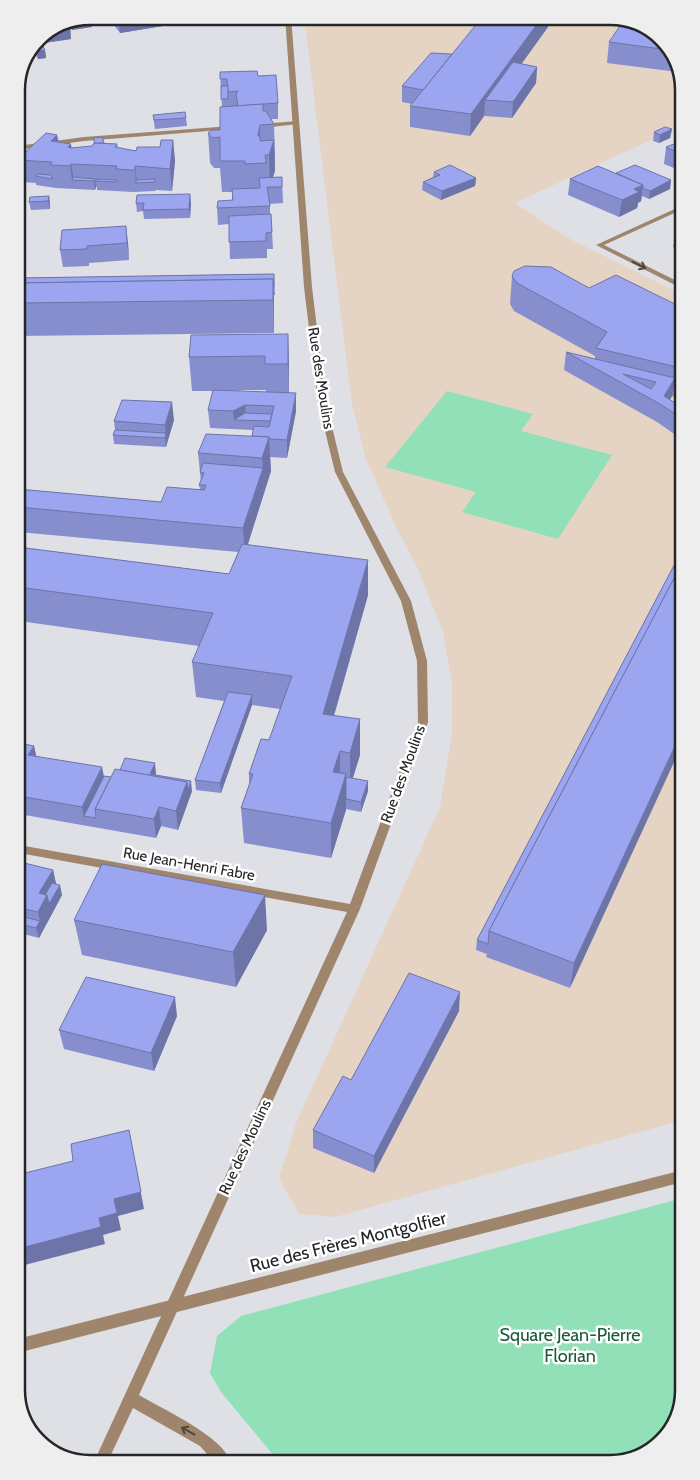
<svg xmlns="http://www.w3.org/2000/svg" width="700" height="1480" viewBox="0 0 700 1480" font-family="Cabin,sans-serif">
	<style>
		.education { fill: #e5d4c3 }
		.green { fill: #92e0b7 }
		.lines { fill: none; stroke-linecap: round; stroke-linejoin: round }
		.service { fill: #9f856c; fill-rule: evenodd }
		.minor { fill: #9f856c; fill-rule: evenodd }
		.tertiary { fill: #9f856c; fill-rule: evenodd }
		.wall { fill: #868ece; fill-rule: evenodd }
		.shaded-wall { fill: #6d74a7 }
		.building { fill: #9ca5ef; stroke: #6d74a7; fill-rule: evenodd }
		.oneway { stroke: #504740 }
		.labels { text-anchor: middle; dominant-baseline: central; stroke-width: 5; stroke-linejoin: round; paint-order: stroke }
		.street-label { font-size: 15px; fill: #252628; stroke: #fff }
		.near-street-label { font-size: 18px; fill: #252628; stroke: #fff }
		.near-park-label { font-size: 18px; fill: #16593c; stroke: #fff }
		.rim { fill: none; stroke: #252628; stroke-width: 2.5 }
	</style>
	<rect width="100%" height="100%" fill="#dfe0e6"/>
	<polygon class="education" points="304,16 615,16 631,23 678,62 679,127 515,203 568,238 679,293 683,1120 335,1217 299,1214 279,1178 296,1123 440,807 452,733 452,683 443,632 418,569 395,525 366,459 352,405"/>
	<g class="green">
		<polygon points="447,391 533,414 521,431 612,455 558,539 462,512 476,492 385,467"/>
		<polygon points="683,1198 684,1390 671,1431 638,1458 279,1462 221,1392 210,1373 217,1336 241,1316"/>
	</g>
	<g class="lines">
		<g class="service">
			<polygon points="297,121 299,122 299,124 261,128 258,126 261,124"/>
			<polygon points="231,126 234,128 233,129 84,141 17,150 17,146 84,137"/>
		</g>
		<g class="minor">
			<path d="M285 16H291L312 287 326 402 343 472 411 601 427 661 428 722 360 909 139 1395C164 1410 221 1435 231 1462H214L200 1446 133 1408 107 1463 93 1464 347 912 19 853V845L350 904 418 722 417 661 401 601 335 472 318 402 304 287Z"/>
			<polygon points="679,207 679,211 604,245 679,282 679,287 596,245"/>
		</g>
		<polygon class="tertiary" points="683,1170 683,1182 21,1352 21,1338"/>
	</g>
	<g class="wall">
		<polygon points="90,16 224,16 120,33 111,21 92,23 92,27 72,30 70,27 71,39 44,43 40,37"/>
		<polygon points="548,27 521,64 537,67 536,83 512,118 484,116 470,136 410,127 410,106 412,104 402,102 402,86 452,54"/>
		<polygon points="658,37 659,37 678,62 678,72 607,63 609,42"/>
		<polygon points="34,47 45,50 46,58 38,59 35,54"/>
		<polygon points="220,72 258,76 278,103 278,119 271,119 274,124 275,154 275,171 273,177 282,177 283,203 270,204 270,214 271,214 273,249 267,249 267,258 230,259 229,224 218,225 217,208 232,200 232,192 222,192 220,168 214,168 210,163 208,133 220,130 222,107"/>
		<polygon points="153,115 186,118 187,126 155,129"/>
		<polygon points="672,129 670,138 659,143 653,141 654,132"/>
		<polygon points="57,135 59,142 72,148 92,146 94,143 93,138 104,143 117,144 118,148 136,151 160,147 173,140 175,161 172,191 156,190 155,191 133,192 97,190 97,187 96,187 95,190 56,188 36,185 36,183 21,182 17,160"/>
		<polygon points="679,142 679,170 664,164 666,147"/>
		<polygon points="434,172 476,178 475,186 441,200 422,190 423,182 433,177"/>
		<polygon points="616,173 671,180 670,189 649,199 642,196 641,201 638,203 637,208 619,217 568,195 570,179"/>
		<polygon points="49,196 50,205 50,209 31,210 29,202"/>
		<polygon points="136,203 191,203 190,218 144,219 143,211 137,212"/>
		<polygon points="62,230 128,243 129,260 89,263 89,266 63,267 60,250"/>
		<polygon points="679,236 679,250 673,247 675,238"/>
		<polygon points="274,274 275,295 274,295 274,333 17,336 17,278"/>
		<polygon points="512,276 589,288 679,306 680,400 672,396 670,400 680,406 680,438 657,422 564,370 566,352 595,359 595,356 514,311 510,304"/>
		<path d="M288 334 289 392 296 411 287 458 270 457 271 471 248 544 368 595 334 716 360 719V755L352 779 368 781V791L361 812 346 809 331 858 244 843 241 808 249 785V774L269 740 280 709 252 705 221 793 196 790 195 780 224 701 196 697 192 662 199 646 19 621 18 547 229 574 238 552 18 532V489L161 502 200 489 199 485 201 482 198 453 252 436 253 430 210 428 208 410 213 391H192L189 357ZM223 390H266V392Z"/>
		<polygon points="174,420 166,447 114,444 113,435 115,430 114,421"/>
		<polygon points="680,554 570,988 486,957 487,954 476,950 477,940"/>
		<polygon points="19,743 34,746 36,756 104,776 111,777 156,773 156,775 192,791 178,830 161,826 156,838 19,814"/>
		<polygon points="20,862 53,870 56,884 62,895 39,938 20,933"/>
		<polygon points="74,920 267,930 236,987 82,955"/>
		<polygon points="459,1011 374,1173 313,1148 313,1130 351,1080"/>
		<polygon points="177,1016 154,1071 64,1049 59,1030"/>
	</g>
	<g class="shaded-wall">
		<polygon points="90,16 110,16 111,21 92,23 92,27 72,30 71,24"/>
		<polygon points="118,16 224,16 120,33"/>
		<polygon points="543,16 549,16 548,27 495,101 485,100 484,116 470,136 471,114"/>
		<polygon points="70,25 71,39 44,43 43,36"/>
		<polygon points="655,32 658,36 657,45 652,36"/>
		<polygon points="45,50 46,58 38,59 37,51"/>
		<polygon points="537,67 536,83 512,118 513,102"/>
		<polygon points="260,125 260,138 258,136"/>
		<polygon points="672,129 670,138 659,143 660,135"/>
		<polygon points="57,135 60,157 51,141"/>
		<polygon points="173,140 175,161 172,191 170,169"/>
		<polygon points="274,140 275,171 270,185 269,155 265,155 264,150"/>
		<polygon points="71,144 74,164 71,164 74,180 72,180 73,188 68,147"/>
		<polygon points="135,166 137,183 136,183 135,170"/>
		<polygon points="476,178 475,186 441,200 442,191"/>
		<polygon points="95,179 96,187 95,190 94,181"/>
		<polygon points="671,180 670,189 649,199 650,191"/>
		<polygon points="643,185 641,201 638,203 637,208 619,217 622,200 634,189"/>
		<polygon points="190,194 191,203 190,218 189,209"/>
		<polygon points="49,196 50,205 50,209 48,201"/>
		<polygon points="126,226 128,243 129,260 127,243"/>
		<polygon points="273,279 274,312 274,333 273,300"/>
		<polygon points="288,334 289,367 289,398 288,364"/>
		<polygon points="675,378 672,396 665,408 664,396"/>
		<polygon points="296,393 296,411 287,458 287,440"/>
		<polygon points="172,402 174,420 167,443 165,425"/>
		<polygon points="245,405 246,420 234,420 233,411"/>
		<polygon points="166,433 167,443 166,447 165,438"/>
		<polygon points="269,437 271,471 245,553 243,528 263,468 262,458"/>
		<polygon points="368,560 368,595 324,750 323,714"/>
		<polygon points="252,695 252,705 221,793 220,783"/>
		<polygon points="360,719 360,755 350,788 350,753"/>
		<polygon points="681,733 681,747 570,988 574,963"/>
		<polygon points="34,746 38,765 28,755"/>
		<polygon points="340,751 340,787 333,772"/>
		<polygon points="155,763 156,773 152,784 150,774"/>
		<polygon points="102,767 106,786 84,816 85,826 82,807"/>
		<polygon points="346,774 346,810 331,858 331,823"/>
		<polygon points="191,781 192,791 178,830 176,811 187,782"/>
		<polygon points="368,781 368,791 361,812 361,802"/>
		<polygon points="159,807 161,826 156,838 154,819"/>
		<polygon points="53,870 57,888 60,885 62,895 39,938 36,928 40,921 38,912 39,893"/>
		<polygon points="265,895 267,930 236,987 233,952"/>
		<polygon points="460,992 459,1011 374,1173 374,1156"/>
		<polygon points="175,997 177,1016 154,1071 151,1053"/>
		<polygon points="129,1130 144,1209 118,1216 121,1230 103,1235 105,1244 21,1266 21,1248 99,1218 114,1199"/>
	</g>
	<g class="building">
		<polygon points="483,16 543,16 471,114 410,106"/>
		<polygon points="89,17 91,20 77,21"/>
		<polygon points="624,20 655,31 652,36 659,37 669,50 609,42"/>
		<polygon points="42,45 45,50 37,51 34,47"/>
		<polygon points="431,53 452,54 423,90 402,86"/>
		<polygon points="513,62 537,67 513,102 485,100"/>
		<polygon points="257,71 258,76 276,75 278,103 238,106 236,94 238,91 228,92 227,79 220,79 220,72"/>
		<rect x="221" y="86" width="7" height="13"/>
		<polygon points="263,104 263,111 266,111 274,124 260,125 258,136 260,136 260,141 274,140 269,155 265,155 266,163 245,164 245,161 220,161 220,137 212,138 208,133 212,130 220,130 220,107"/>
		<polygon points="185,112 186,118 154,120 153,115"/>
		<polygon points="665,127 672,129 660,135 654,132"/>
		<polygon points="46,133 57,135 51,141 71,144 68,147 71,148 92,146 94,143 117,144 115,147 136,151 137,147 160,147 161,140 173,140 170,169 135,166 135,170 131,170 116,169 117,166 71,164 70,166 53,165 50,165 52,162 17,160"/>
		<polygon points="102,137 104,143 95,143 93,138"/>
		<polygon points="679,142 679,153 666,147"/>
		<polygon points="450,165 476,178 442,191 423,182 440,175 434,172"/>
		<polygon points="635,165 671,180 650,191 643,188 643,185 616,173"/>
		<polygon points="598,166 643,185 634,189 639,192 622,200 570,179"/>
		<polygon points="38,174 51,175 52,179 35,176"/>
		<polygon points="73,177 95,179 94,181 72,180"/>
		<polygon points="282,177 282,187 267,187 270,206 217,208 218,201 233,200 232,189 260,188 259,178"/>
		<polygon points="97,179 117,180 117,182 96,181"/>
		<polygon points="155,179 155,182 136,183 136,180"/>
		<polygon points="190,194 189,209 143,210 144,203 136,203 137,195"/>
		<polygon points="49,196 48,201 29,202 30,197"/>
		<polygon points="271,214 272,232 266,233 266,241 229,242 229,216"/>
		<polygon points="126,226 127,243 87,246 87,249 60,250 62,230"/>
		<polygon points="679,236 679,240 675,238"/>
		<polygon points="525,266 551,267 589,288 616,275 679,306 680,369 677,367 596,348 607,332 517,283 512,276 514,271"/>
		<polygon points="274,274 274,286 273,286 273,279 17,283 17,278"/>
		<polygon points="273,279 273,300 17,303 17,283"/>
		<polygon points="288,334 288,364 265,364 265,356 189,357 191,335"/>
		<path d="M566 352 675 378 664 396 680 406V417L660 404ZM623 374 656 382 651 389Z"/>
		<polygon points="213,390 296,393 287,440 270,439 269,437 252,436 254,426 269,427 274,406 245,405 233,411 208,410"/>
		<polygon points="122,400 172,402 165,425 114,421"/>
		<polygon points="245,413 272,414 270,421 234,420"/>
		<polygon points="115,430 166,433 165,438 113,435"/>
		<polygon points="206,434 269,437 262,458 198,453"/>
		<polygon points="203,463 263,468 243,528 18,507 18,489 161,502 167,487 204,490 206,485 199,485 204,473 200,472"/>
		<polygon points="242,544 368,560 323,714 360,719 350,753 340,751 333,772 346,774 331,823 241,808 253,774 249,774 261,739 269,740 292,676 192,662 213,613 18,587 18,547 229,574"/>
		<polygon points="680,554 680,567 489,931 488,944 477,940"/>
		<polygon points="680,567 681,733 574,963 489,931"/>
		<polygon points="228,692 252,695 220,783 195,780"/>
		<polygon points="19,743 34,746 28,755 102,767 82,807 19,796"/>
		<polygon points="125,758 155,763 150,774 191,781 188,790 187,782 120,770"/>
		<polygon points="115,769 187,782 176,811 159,807 154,819 95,809"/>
		<polygon points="104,776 111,777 95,809 96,818 84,816"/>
		<polygon points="346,777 368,781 361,802 346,799"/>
		<polygon points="20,862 53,870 39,893 47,895 38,912 20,908"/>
		<polygon points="102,864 265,895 233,952 74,920"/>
		<polygon points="52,883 60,885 49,904 47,895 45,895"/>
		<polygon points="20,916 40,921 36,928 20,924"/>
		<polygon points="409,973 460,992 374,1156 313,1130 343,1076 351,1080"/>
		<polygon points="86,977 175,997 151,1053 59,1030"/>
		<polygon points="129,1130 141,1192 114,1199 117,1213 99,1218 101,1227 21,1248 21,1174 73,1161 71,1144"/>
	</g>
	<defs><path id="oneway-shaft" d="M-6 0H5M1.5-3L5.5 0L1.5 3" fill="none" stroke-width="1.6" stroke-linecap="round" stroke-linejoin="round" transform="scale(1.25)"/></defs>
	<g class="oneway">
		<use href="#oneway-shaft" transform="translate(639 265) rotate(26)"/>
		<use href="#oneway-shaft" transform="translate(188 1431) rotate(-151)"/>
	</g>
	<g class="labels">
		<g class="street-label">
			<text transform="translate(321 378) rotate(81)">Rue des Moulins</text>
			<text transform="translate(403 774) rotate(-70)">Rue des Moulins</text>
			<text transform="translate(189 864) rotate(10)">Rue Jean-Henri Fabre</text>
			<text transform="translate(245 1147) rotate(-65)">Rue des Moulins</text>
		</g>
		<g class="near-street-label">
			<text transform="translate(348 1242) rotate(-14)">Rue des Frères Montgolfier</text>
		</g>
		<g class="near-park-label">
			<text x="570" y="1335">Square Jean-Pierre<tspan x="570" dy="21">Florian</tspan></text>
		</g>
	</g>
	<path d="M0 0H700V1480H0ZM90 25H610A65 65 0 0 1 675 90V1390A65 65 0 0 1 610 1455H90A65 65 0 0 1 25 1390V90A65 65 0 0 1 90 25Z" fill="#eee" fill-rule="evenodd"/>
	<path class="rim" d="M90 25H610A65 65 0 0 1 675 90V1390A65 65 0 0 1 610 1455H90A65 65 0 0 1 25 1390V90A65 65 0 0 1 90 25Z"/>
</svg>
